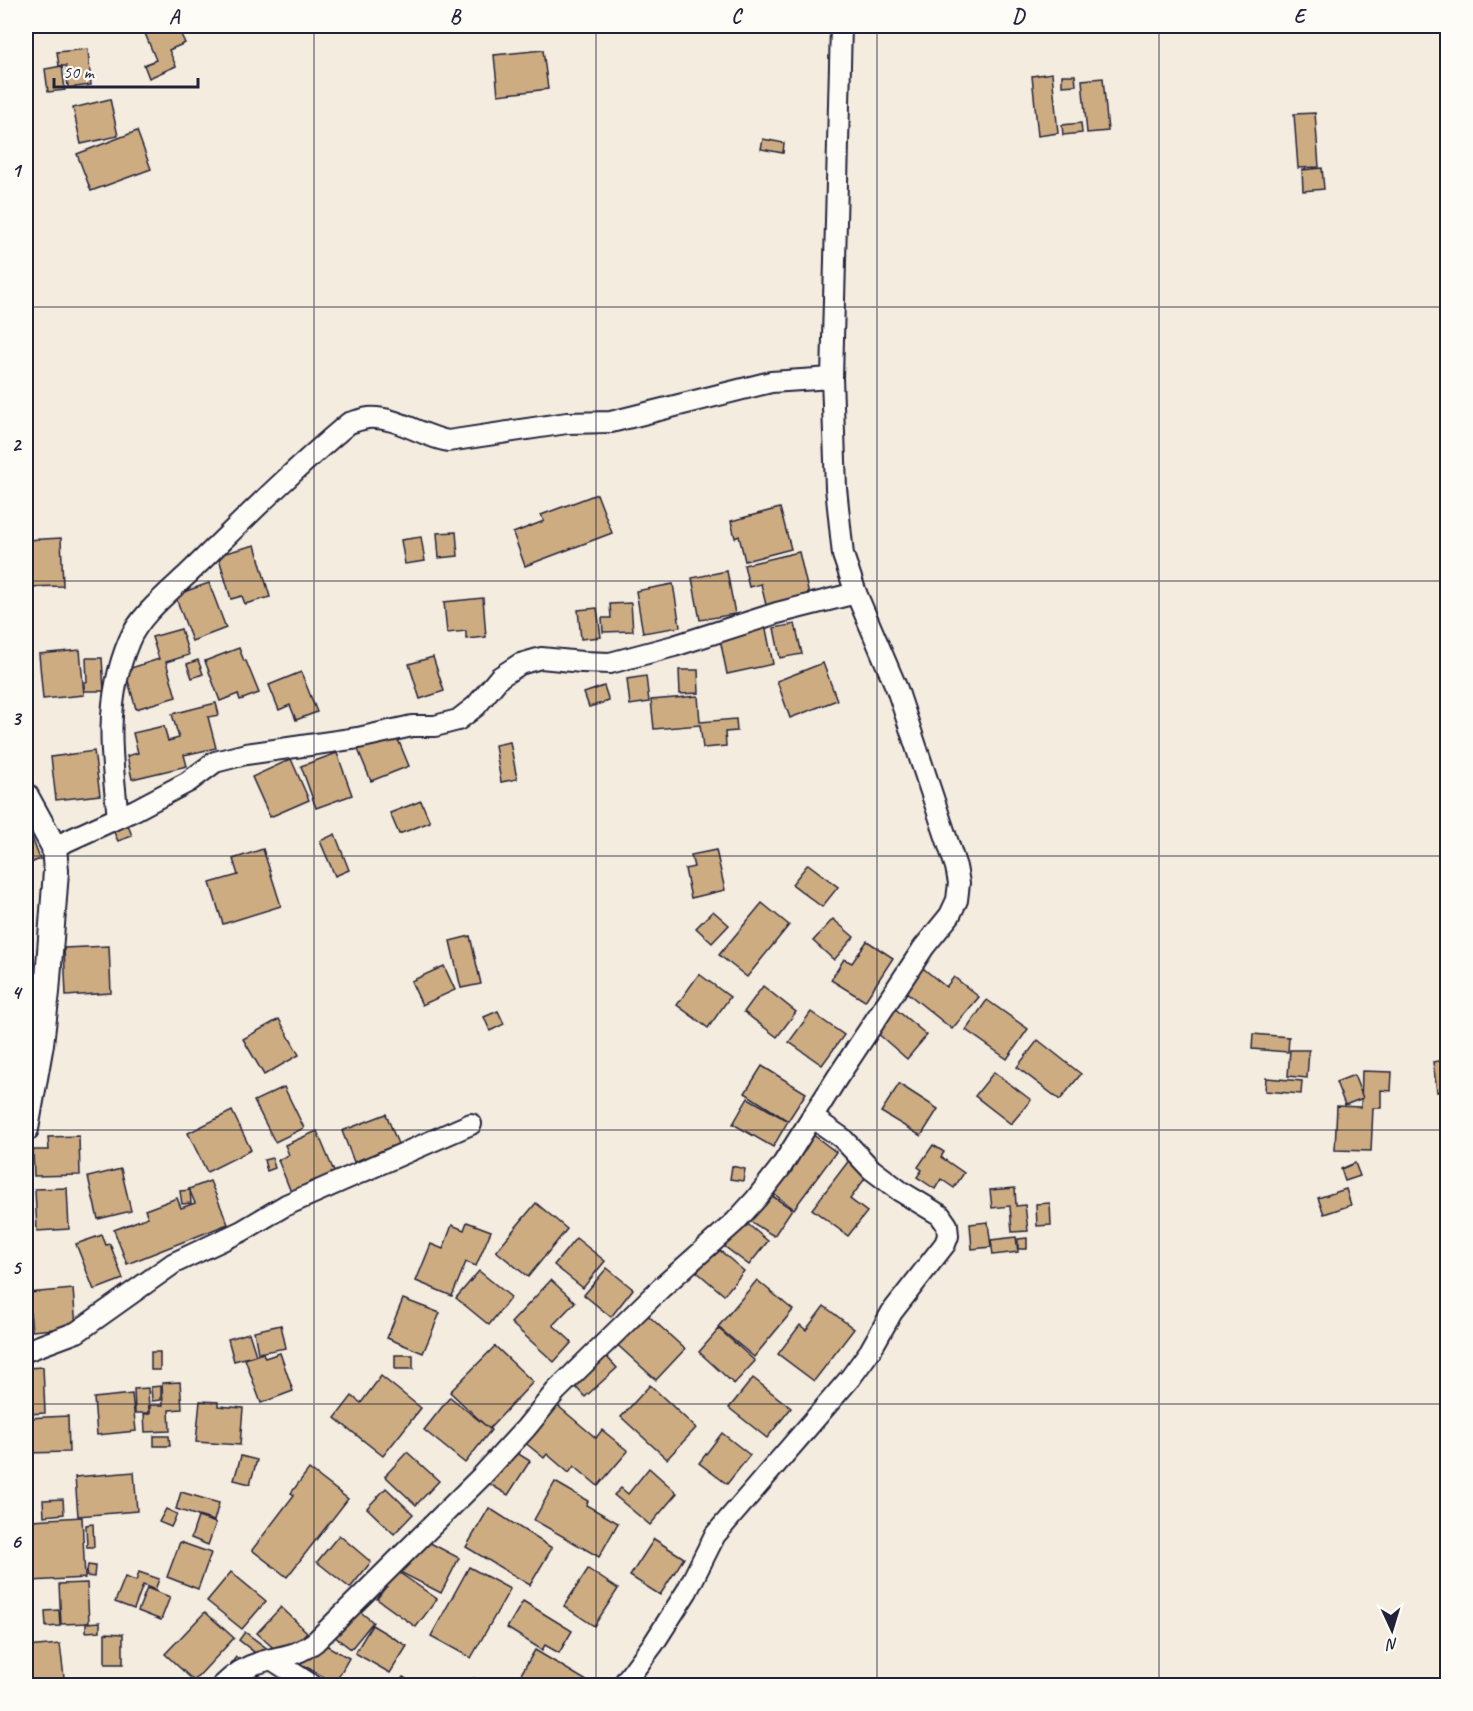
<svg xmlns="http://www.w3.org/2000/svg" width="1473" height="1711" viewBox="0 0 1473 1711" font-family="Caveat,sans-serif">
	<style>
		.building { fill: #ceac81; stroke: #22223b; stroke-width: 1.5 }
		.lines { fill: none; stroke-linecap: round; stroke-linejoin: round }
		.minor-casing { stroke: #22223b; stroke-width: 24 }
		.tertiary-casing { stroke: #22223b; stroke-width: 28 }
		.minor { stroke: #fdfcf7; stroke-width: 20 }
		.tertiary { stroke: #fdfcf7; stroke-width: 24 }
		.grid { fill: none; stroke: #22223b; stroke-width: 1.5; stroke-opacity: 0.55 }
		.neatline { fill: none; stroke: #22223b; stroke-width: 2 }
		.grid-label { font-size: 20px; text-anchor: middle; font-weight: bold; fill: #22223b }
	</style>
	<rect width="100%" height="100%" fill="#f4ecdf"/>
	<filter id="ink" filterUnits="userSpaceOnUse"><feTurbulence type="fractalNoise" baseFrequency=".0167" numOctaves="2"/><feDisplacementMap in="SourceGraphic" scale="12" xChannelSelector="R" yChannelSelector="G"/><feConvolveMatrix kernelMatrix="1 2 1 2 8 2 1 2 1" color-interpolation-filters="sRGB"/></filter>
	<g filter="url(#ink)">
		<g class="building">
			<polygon points="138,26 177,26 185,43 169,50 176,66 149,78 144,65 156,60 144,31 141,32"/>
			<polygon points="88,49 91,85 68,88 66,66 59,66 57,52"/>
			<polygon points="543,50 548,89 498,95 494,55"/>
			<polygon points="62,66 65,90 48,92 45,69"/>
			<polygon points="1052,73 1058,133 1038,136 1032,76"/>
			<polygon points="1062,75 1075,75 1076,85 1062,86"/>
			<polygon points="1103,78 1108,131 1087,133 1082,80"/>
			<polygon points="110,99 118,136 81,144 73,108"/>
			<polygon points="1315,113 1319,167 1298,168 1294,114"/>
			<polygon points="1081,123 1082,133 1063,135 1062,125"/>
			<polygon points="137,131 151,169 91,191 77,154"/>
			<polygon points="763,139 784,143 783,153 761,149"/>
			<polygon points="1322,168 1324,189 1303,191 1302,170"/>
			<polygon points="597,494 612,533 525,566 513,533 544,521 541,515"/>
			<polygon points="780,508 791,549 745,561 739,536 735,538 731,521"/>
			<polygon points="456,532 458,556 439,558 437,533"/>
			<polygon points="421,537 425,561 405,564 401,540"/>
			<polygon points="61,538 63,586 26,587 26,540"/>
			<polygon points="255,545 270,597 245,604 242,596 231,599 218,555"/>
			<polygon points="799,552 809,595 766,605 761,584 749,587 744,565"/>
			<polygon points="727,571 735,614 700,620 692,578"/>
			<polygon points="209,583 226,628 192,641 175,595"/>
			<polygon points="673,584 680,627 643,633 636,591"/>
			<polygon points="483,598 486,637 466,639 466,631 447,633 444,602"/>
			<polygon points="631,603 633,631 603,632 602,618 611,618 610,604"/>
			<polygon points="597,608 601,637 581,639 578,610"/>
			<polygon points="765,624 773,664 727,674 719,634"/>
			<polygon points="795,624 802,654 780,658 774,628"/>
			<polygon points="181,629 189,655 166,662 176,697 136,709 125,670 159,659 152,637"/>
			<polygon points="239,648 244,661 246,661 259,693 240,700 238,694 220,701 205,661"/>
			<polygon points="80,650 84,695 43,699 39,654"/>
			<polygon points="433,657 444,691 420,699 409,664"/>
			<polygon points="86,658 102,658 104,691 84,691 84,682 87,682"/>
			<polygon points="198,660 203,674 192,678 187,664"/>
			<polygon points="823,663 837,700 790,718 777,681"/>
			<polygon points="679,670 698,670 699,693 680,694"/>
			<polygon points="301,672 317,712 296,720 290,705 279,710 269,685"/>
			<polygon points="646,676 649,702 630,705 627,679"/>
			<polygon points="604,686 609,701 589,707 584,693"/>
			<polygon points="698,696 700,722 736,719 737,731 725,732 726,746 703,748 700,725 654,729 651,700"/>
			<polygon points="216,703 219,715 208,717 216,748 184,755 187,766 132,779 127,756 138,753 133,733 164,726 168,741 179,738 172,714"/>
			<polygon points="395,732 409,766 371,781 357,747"/>
			<polygon points="510,742 517,779 501,782 495,745"/>
			<polygon points="94,751 100,795 56,800 51,757"/>
			<polygon points="337,753 352,795 316,808 301,766"/>
			<polygon points="291,759 309,800 270,817 252,777"/>
			<polygon points="421,801 430,822 399,834 390,813"/>
			<polygon points="26,822 40,859 26,865"/>
			<polygon points="127,822 132,836 118,841 112,828"/>
			<polygon points="335,834 349,870 335,876 320,841"/>
			<polygon points="263,849 281,906 223,924 210,883 238,875 233,859"/>
			<polygon points="716,850 725,890 691,898 685,869 694,867 691,855"/>
			<polygon points="808,864 838,887 822,907 792,884"/>
			<polygon points="762,903 789,925 747,977 719,955"/>
			<polygon points="713,911 729,925 712,943 696,928"/>
			<polygon points="833,919 854,937 834,960 813,941"/>
			<polygon points="470,936 481,984 461,988 450,941"/>
			<polygon points="867,941 893,958 865,1001 831,980 844,959 852,963"/>
			<polygon points="109,946 111,993 66,996 64,948"/>
			<polygon points="913,960 946,987 954,977 979,997 952,1029 895,983"/>
			<polygon points="444,966 455,990 422,1005 411,981"/>
			<polygon points="699,974 730,997 708,1028 677,1005"/>
			<polygon points="763,986 796,1012 777,1037 744,1012"/>
			<polygon points="987,1000 1028,1029 1007,1059 966,1030"/>
			<polygon points="887,1002 927,1035 907,1059 868,1025"/>
			<polygon points="498,1011 504,1024 490,1031 484,1017"/>
			<polygon points="811,1012 844,1035 822,1065 789,1042"/>
			<polygon points="279,1019 299,1055 264,1075 243,1039"/>
			<polygon points="1253,1034 1289,1037 1288,1052 1252,1049"/>
			<polygon points="1038,1040 1081,1074 1060,1100 1017,1067"/>
			<polygon points="1290,1050 1309,1050 1307,1078 1288,1076"/>
			<polygon points="1444,1051 1448,1051 1448,1090 1437,1092 1433,1062 1446,1060"/>
			<polygon points="762,1066 806,1093 788,1121 745,1093"/>
			<polygon points="1362,1071 1392,1072 1391,1091 1381,1090 1381,1108 1373,1108 1371,1151 1335,1150 1337,1106 1361,1107"/>
			<polygon points="994,1072 1031,1100 1011,1124 975,1096"/>
			<polygon points="1354,1075 1363,1098 1345,1105 1336,1082"/>
			<polygon points="1266,1078 1302,1081 1301,1094 1265,1091"/>
			<polygon points="899,1084 938,1109 921,1136 881,1112"/>
			<polygon points="284,1087 304,1128 275,1142 254,1101"/>
			<polygon points="748,1098 788,1121 773,1147 733,1124"/>
			<polygon points="232,1111 251,1150 207,1172 188,1133"/>
			<polygon points="386,1114 398,1144 354,1162 342,1131"/>
			<polygon points="317,1131 335,1174 291,1192 278,1160 289,1155 285,1145"/>
			<polygon points="808,1131 836,1152 794,1209 766,1188"/>
			<polygon points="79,1136 80,1175 34,1176 33,1150 49,1150 48,1137"/>
			<polygon points="933,1145 944,1152 941,1157 964,1173 954,1188 941,1179 935,1189 917,1177 922,1170 918,1167"/>
			<polygon points="272,1158 275,1168 267,1171 264,1160"/>
			<polygon points="850,1159 869,1173 850,1199 867,1212 848,1236 812,1209"/>
			<polygon points="1355,1163 1360,1176 1345,1181 1341,1169"/>
			<polygon points="732,1166 745,1169 743,1181 730,1179"/>
			<polygon points="121,1169 131,1211 98,1219 88,1177"/>
			<polygon points="210,1181 228,1224 127,1264 114,1230 148,1217 145,1210 177,1198 181,1208 195,1203 189,1189"/>
			<polygon points="67,1188 69,1229 37,1231 35,1189"/>
			<polygon points="1015,1188 1016,1206 1025,1205 1028,1231 1012,1232 1010,1206 992,1208 990,1190"/>
			<polygon points="1346,1189 1351,1205 1324,1214 1318,1198"/>
			<polygon points="190,1190 191,1203 182,1204 180,1191"/>
			<polygon points="766,1192 792,1209 774,1236 748,1220"/>
			<polygon points="536,1203 567,1229 528,1277 496,1251"/>
			<polygon points="1050,1203 1051,1225 1037,1226 1036,1204"/>
			<polygon points="744,1221 768,1241 749,1265 724,1246"/>
			<polygon points="467,1222 491,1231 476,1266 466,1262 452,1296 416,1281 431,1244 443,1249 452,1225 464,1230"/>
			<polygon points="988,1222 991,1247 972,1249 970,1224"/>
			<polygon points="102,1235 106,1245 110,1244 123,1279 94,1290 76,1244"/>
			<polygon points="1016,1237 1018,1252 993,1255 991,1240"/>
			<polygon points="576,1238 605,1261 583,1288 554,1265"/>
			<polygon points="1027,1238 1027,1249 1018,1249 1018,1239"/>
			<polygon points="717,1248 744,1271 724,1295 697,1272"/>
			<polygon points="607,1268 633,1289 611,1317 584,1295"/>
			<polygon points="479,1271 511,1297 489,1325 456,1298"/>
			<polygon points="551,1280 575,1302 553,1325 572,1342 554,1362 511,1323"/>
			<polygon points="757,1280 793,1310 754,1357 718,1327"/>
			<polygon points="73,1289 76,1327 32,1331 28,1293"/>
			<polygon points="403,1299 440,1313 423,1353 387,1338"/>
			<polygon points="824,1306 854,1329 814,1381 778,1354 800,1325 806,1330"/>
			<polygon points="641,1309 685,1349 656,1380 612,1340"/>
			<polygon points="281,1325 286,1348 258,1353 254,1331"/>
			<polygon points="719,1329 755,1361 734,1384 699,1352"/>
			<polygon points="249,1333 256,1355 234,1361 228,1339"/>
			<polygon points="595,1344 617,1368 585,1397 563,1373"/>
			<polygon points="495,1346 533,1382 489,1429 450,1392"/>
			<rect x="151" y="1352" width="9" height="18"/>
			<polygon points="263,1353 265,1358 280,1353 293,1391 261,1403 245,1359"/>
			<rect x="395" y="1355" width="18" height="14"/>
			<polygon points="43,1367 45,1413 27,1414 26,1368"/>
			<polygon points="381,1376 421,1408 383,1456 335,1418 352,1396 361,1403"/>
			<polygon points="753,1378 791,1408 767,1438 729,1408"/>
			<polygon points="180,1382 182,1409 169,1410 170,1431 145,1432 144,1414 150,1414 150,1405 163,1405 162,1383"/>
			<polygon points="650,1385 696,1428 667,1459 621,1417"/>
			<polygon points="161,1386 161,1400 152,1401 151,1387"/>
			<polygon points="148,1388 149,1413 135,1413 134,1389"/>
			<polygon points="132,1394 136,1431 97,1435 94,1398"/>
			<polygon points="545,1395 596,1438 602,1430 628,1451 598,1486 574,1466 569,1473 547,1454 544,1458 513,1433"/>
			<polygon points="450,1397 491,1430 465,1463 424,1430"/>
			<polygon points="200,1401 218,1402 218,1406 243,1408 240,1445 196,1442"/>
			<polygon points="68,1416 69,1452 26,1453 26,1418"/>
			<polygon points="722,1433 750,1455 727,1484 699,1463"/>
			<polygon points="154,1436 169,1436 170,1446 154,1446"/>
			<polygon points="499,1442 530,1461 508,1495 478,1477"/>
			<polygon points="407,1452 439,1481 416,1505 385,1476"/>
			<polygon points="241,1456 257,1460 250,1484 234,1480"/>
			<polygon points="649,1468 677,1493 650,1525 614,1495 621,1488 628,1494"/>
			<polygon points="309,1469 348,1499 287,1577 252,1550 294,1495 291,1493"/>
			<polygon points="134,1472 137,1511 78,1516 75,1477"/>
			<polygon points="555,1482 588,1501 586,1505 618,1523 599,1557 534,1520"/>
			<polygon points="386,1488 413,1514 394,1534 367,1508"/>
			<polygon points="181,1492 219,1503 214,1521 176,1509"/>
			<polygon points="63,1499 64,1514 44,1516 43,1500"/>
			<polygon points="489,1508 552,1548 530,1585 466,1547"/>
			<polygon points="166,1509 177,1514 171,1527 159,1522"/>
			<polygon points="82,1517 85,1578 31,1581 29,1549 33,1548 32,1520"/>
			<polygon points="198,1517 216,1523 208,1545 191,1538"/>
			<polygon points="93,1524 94,1547 87,1547 86,1525"/>
			<polygon points="339,1535 371,1562 350,1588 317,1562"/>
			<polygon points="417,1536 459,1558 441,1593 398,1571"/>
			<polygon points="654,1539 684,1558 660,1595 630,1576"/>
			<polygon points="180,1542 211,1553 198,1589 167,1577"/>
			<polygon points="88,1565 95,1566 94,1577 86,1576"/>
			<polygon points="469,1567 510,1589 471,1658 431,1636"/>
			<polygon points="588,1569 618,1589 594,1626 564,1606"/>
			<polygon points="397,1571 437,1599 416,1627 377,1599"/>
			<polygon points="139,1572 159,1579 155,1590 143,1585 134,1609 115,1602 125,1577 136,1581"/>
			<polygon points="231,1572 266,1601 242,1629 207,1601"/>
			<polygon points="87,1583 89,1623 61,1624 59,1584"/>
			<polygon points="147,1588 170,1597 161,1620 138,1611"/>
			<polygon points="523,1601 572,1631 559,1653 545,1645 542,1650 507,1628"/>
			<polygon points="348,1602 373,1622 351,1649 326,1630"/>
			<polygon points="281,1607 307,1632 283,1657 257,1633"/>
			<polygon points="59,1610 60,1626 46,1627 45,1611"/>
			<polygon points="205,1612 234,1638 194,1681 165,1654"/>
			<polygon points="100,1622 100,1631 86,1632 86,1623"/>
			<polygon points="372,1625 407,1646 390,1673 355,1653"/>
			<polygon points="245,1632 269,1650 263,1659 239,1640"/>
			<polygon points="105,1633 123,1634 123,1664 105,1664"/>
			<polygon points="313,1638 349,1658 335,1683 299,1663"/>
			<polygon points="60,1644 65,1686 26,1686 26,1647"/>
			<polygon points="535,1650 592,1684 514,1686"/>
			<polygon points="236,1657 265,1680 261,1686 219,1686 216,1683"/>
			<polygon points="286,1671 310,1686 278,1686"/>
			<polygon points="403,1677 417,1686 397,1686"/>
			<polygon points="474,1678 486,1686 469,1686"/>
			<polygon points="79,1680 119,1681 118,1686 79,1686"/>
		</g>
		<g class="lines">
			<defs>
				<g id="minor">
					<path d="M118 817C111 757 104 700 129 641 139 616 169 592 189 573 241 522 293 470 349 423 356 421 362 419 368 418 396 416 421 436 448 441L567 423 611 422 771 382 832 378"/>
					<polyline points="54,847 135,810 188,782 215,762 246,754 358,738 412,726 435,726 458,720 476,706 500,677 520,664 541,658 582,662 610,663 674,646 777,613 856,593"/>
					<polyline points="26,1351 77,1332 174,1263 242,1231 286,1205 471,1124"/>
					<polyline points="273,1660 313,1686"/>
					<path d="M222 1686C232 1676 244 1667 258 1663 281 1655 294 1658 315 1642L481 1477 526 1428 556 1391 661 1288 735 1222 756 1199 781 1167 837 1078 924 947 950 915 957 900 959 883 956 867 897 689 856 593 843 555 836 488 832 378 841 26"/>
					<polyline points="622,1686 654,1643 687,1591 715,1535 851,1377 870,1351 892,1312 945,1244 948,1236 947,1225 940,1215 900,1191 871,1169 842,1138 812,1117"/>
				</g>
				<polyline id="tertiary" points="26,796 54,847 56,871 47,992 41,1044 26,1129"/>
			</defs>
			<use href="#minor" class="minor-casing"/>
			<use href="#tertiary" class="tertiary-casing"/>
			<use href="#minor" class="minor"/>
			<use href="#tertiary" class="tertiary"/>
		</g>
	</g>
	<path class="grid" d="M314 26V1686M596 26V1686M877 26V1686M1159 26V1686M26 307H1448M26 581H1448M26 856H1448M26 1130H1448M26 1404H1448"/>
	<rect width="1473" height="1711" fill="none" stroke="#fdfcf7" stroke-width="66"/>
	<g transform="translate(1392 1630) rotate(176)" stroke="#fdfcf7" stroke-width="4.5" paint-order="stroke">
	<path d="M0-4.5L10 22L0 15L-10 22Z" fill="#22223b"/>
	<text y="-9" font-size="16" font-weight="bold" text-anchor="middle" fill="#22223b">N</text>
	</g>
	<path d="M54 78v9h144v-9" fill="none" stroke="#22223b" stroke-width="3"/>
	<text x="63" y="78" font-size="18" fill="#22223b" stroke="#fdfcf7" stroke-width="4.5" paint-order="stroke">50 m</text>
	<rect x="33" y="33" width="1407" height="1645" class="neatline"/>
	<g class="grid-label">
		<text x="174" y="23">A</text>
		<text x="455" y="23">B</text>
		<text x="736" y="23">C</text>
		<text x="1018" y="23">D</text>
		<text x="1299" y="23">E</text>
		<text x="16" y="177">1</text>
		<text x="16" y="451">2</text>
		<text x="16" y="725">3</text>
		<text x="16" y="999">4</text>
		<text x="16" y="1274">5</text>
		<text x="16" y="1548">6</text>
	</g>
</svg>
